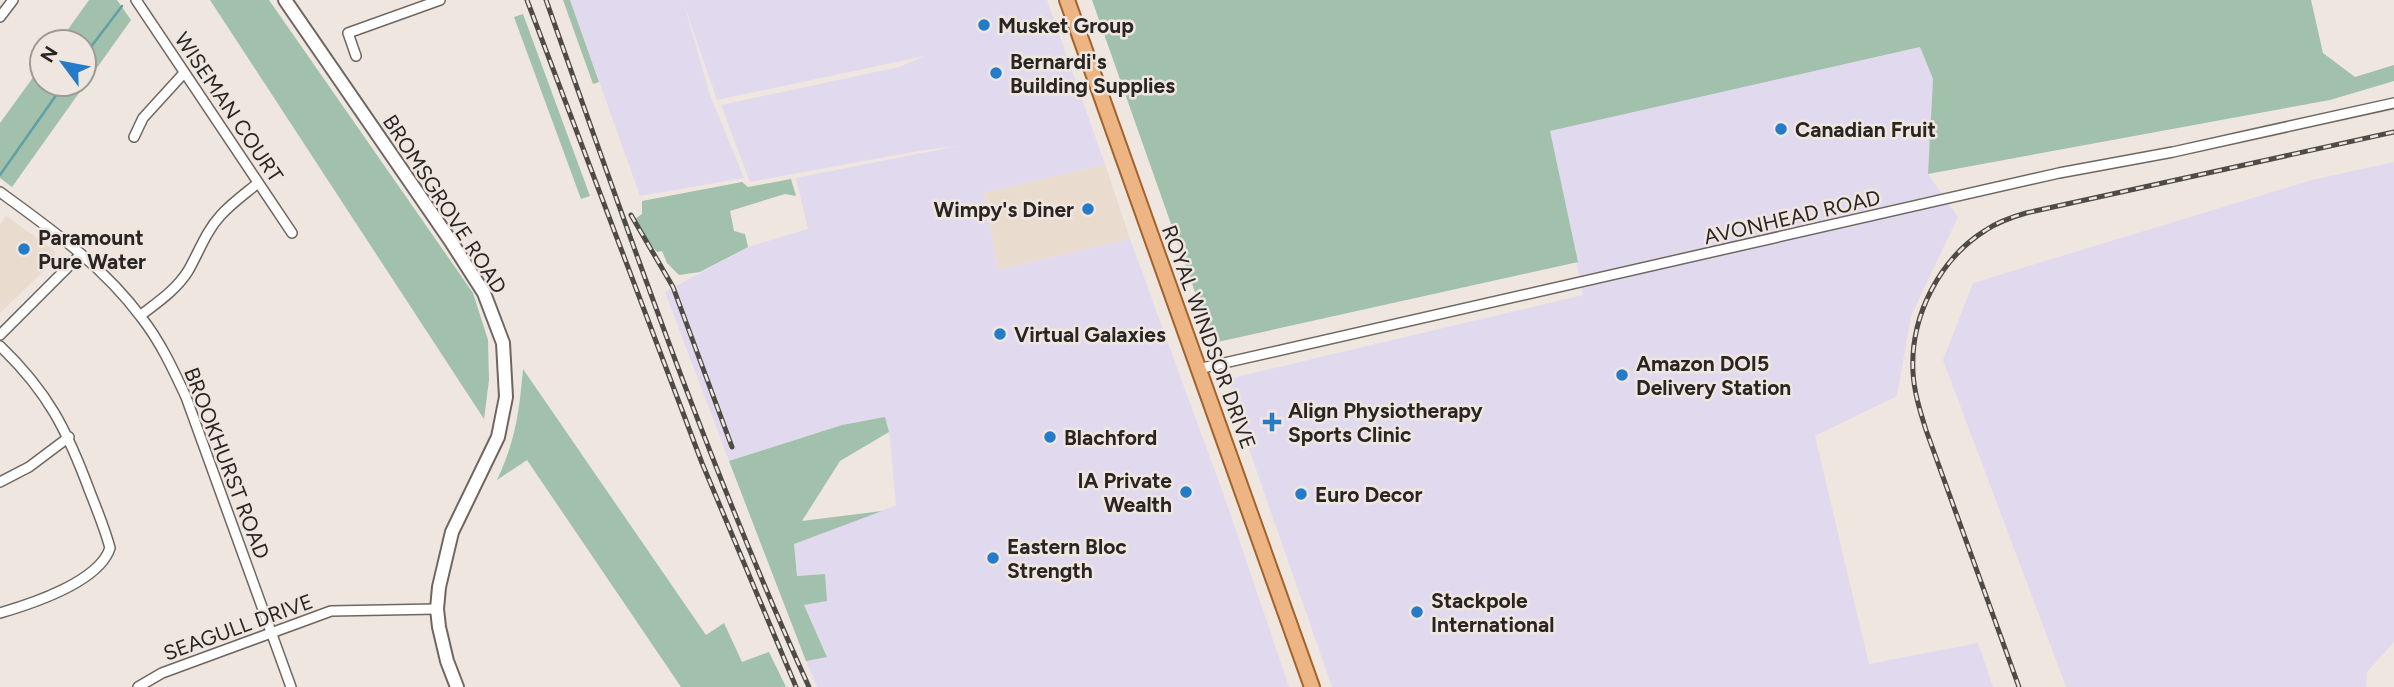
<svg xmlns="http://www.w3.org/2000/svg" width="2394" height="687" viewBox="0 0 2394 687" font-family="Figtree,sans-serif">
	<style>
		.built { fill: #eadbcf }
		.industrial { fill: #e1daef }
		.green { fill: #a1c1ac }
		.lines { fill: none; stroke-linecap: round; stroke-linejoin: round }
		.stream { stroke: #60a0a6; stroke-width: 2.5 }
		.street-casing { stroke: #6e6761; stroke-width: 12 }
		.secondary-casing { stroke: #6e6761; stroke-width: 16 }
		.primary-casing { stroke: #a2632c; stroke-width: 18 }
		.street { stroke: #fff; stroke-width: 9 }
		.secondary { stroke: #fff; stroke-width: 12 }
		.primary { stroke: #eeb584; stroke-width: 14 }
		.rail-casing { stroke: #4e4a46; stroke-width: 5 }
		.rail { stroke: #efe6e0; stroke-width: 2.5; stroke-dasharray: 8; stroke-linecap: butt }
		.poi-dot { fill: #247cc9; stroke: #efe6e0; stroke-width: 2.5 }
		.labels { text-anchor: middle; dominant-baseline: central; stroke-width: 5; stroke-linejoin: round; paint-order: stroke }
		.poi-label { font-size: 21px; font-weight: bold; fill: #282522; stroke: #efe6e0; text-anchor: start }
		.street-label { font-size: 21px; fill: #282522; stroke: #efe6e0 }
	</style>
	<rect width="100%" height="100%" fill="#efe6e0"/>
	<g class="built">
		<polygon points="1105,164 1130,239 998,270 984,193"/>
		<polygon points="6,216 55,251 54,261 0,313 0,225"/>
	</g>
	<g class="industrial">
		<polygon points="570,0 1047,0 1105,164 984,193 998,270 1130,239 1227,504 1289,687 817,687 806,661 827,656 804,605 825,574 797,576 794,543 896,505 889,432 885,417 842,425 729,461 665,292 748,247 808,229 796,178 958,146 918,151 750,182 721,105 899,67 925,56 717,100 684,4 710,95 744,178 640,196"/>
		<polygon points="1920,47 1933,79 1928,174 1958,217 1911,316 1897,396 1815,436 1869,664 1978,643 1993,687 1332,687 1230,395 1232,378 1583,295 1549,131"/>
		<polygon points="2394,162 2394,642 2367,672 2366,687 2066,687 1943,360 1973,283 2312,180"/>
	</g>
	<g class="green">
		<polygon points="89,0 117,0 131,20 12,187 0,178 0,123 42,65 42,84 84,84 84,42 59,42"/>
		<polygon points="210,0 269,0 473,293 488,340 489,380 484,419"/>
		<polygon points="563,0 570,0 599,82 593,84"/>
		<polygon points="1092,0 2311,0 2323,53 2355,77 2394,65 2394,81 2330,100 1928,174 1933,79 1920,47 1550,131 1578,262 1213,343"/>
		<polygon points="523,14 590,196 581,199 514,17"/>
		<polygon points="791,179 796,196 785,194 730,211 734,231 745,234 748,247 700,272 679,275 667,263 662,251 657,252 637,229 635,219 642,214 642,201 742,182 748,187"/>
		<path d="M523 369 706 635 724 623 742 662 769 652 786 687H681L527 460 497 480C516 439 519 413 523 369Z"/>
		<polygon points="885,417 889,432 840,461 802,521 882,511 794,544 797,576 825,574 827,601 804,605 827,657 806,661 729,461 842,425"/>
	</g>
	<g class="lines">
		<g class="stream">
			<polyline points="84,56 122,6"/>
			<polyline points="0,175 64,84"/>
		</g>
		<defs>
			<g id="street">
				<polyline points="136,0 292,233"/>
				<polyline points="0,17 13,0"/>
				<polyline points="356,56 348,33 440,0"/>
				<polyline points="134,137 143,118 184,73"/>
				<path d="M0 192C51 229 103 266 141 317 160 341 173 369 186 397L291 687"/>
				<path d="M141 315C158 302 176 290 188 271 199 252 206 231 221 215 232 203 246 193 258 183"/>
				<polyline points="0,335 81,254"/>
				<path d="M0 346C48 392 67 430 90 492 97 510 105 529 110 548 99 582 31 604 0 613"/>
				<polyline points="1198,369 2059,173 2173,152 2394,103"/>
				<polyline points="0,482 29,467 69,437"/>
				<polyline points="138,687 162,673 331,611 437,609"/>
			</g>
			<polyline id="secondary" points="285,0 450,240 484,293 503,343 506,397 498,437 452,532 439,587 437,609 439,627 447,661 457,687"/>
			<polyline id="primary" points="1067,0 1312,687"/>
		</defs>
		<use href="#street" class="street-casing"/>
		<use href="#secondary" class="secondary-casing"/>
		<use href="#primary" class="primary-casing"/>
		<use href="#street" class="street"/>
		<use href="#secondary" class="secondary"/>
		<use href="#primary" class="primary"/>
		<defs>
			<g id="rail">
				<polyline points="527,0 702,463 796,687"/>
				<path d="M546 0C628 231 707 463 809 687"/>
				<polyline points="631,215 673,287 732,447"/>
				<path d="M2019 687 1926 430C1920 411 1914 392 1913 372 1910 317 1939 259 1986 230 1998 222 2012 217 2026 213L2394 132"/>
			</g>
		</defs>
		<use href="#rail" class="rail-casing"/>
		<use href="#rail" class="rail"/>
	</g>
	<g class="poi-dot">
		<circle cx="984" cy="25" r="7"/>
		<circle cx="996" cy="73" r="7"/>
		<circle cx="1781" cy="129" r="7"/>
		<circle cx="1088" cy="209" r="7"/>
		<circle cx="24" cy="249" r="7"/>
		<circle cx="1000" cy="334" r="7"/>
		<circle cx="1622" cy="375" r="7"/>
		<path d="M1268.5 411.5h7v7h7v7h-7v7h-7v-7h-7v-7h7z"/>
		<circle cx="1050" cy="437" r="7"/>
		<circle cx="1186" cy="492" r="7"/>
		<circle cx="1301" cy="494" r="7"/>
		<circle cx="993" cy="558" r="7"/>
		<circle cx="1417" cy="612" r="7"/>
	</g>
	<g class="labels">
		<g class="poi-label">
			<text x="998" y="25">Musket Group</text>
			<text x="1010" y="61">Bernardi's<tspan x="1010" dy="24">Building Supplies</tspan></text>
			<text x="1795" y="129">Canadian Fruit</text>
			<text x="1074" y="209" text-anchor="end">Wimpy's Diner</text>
			<text x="38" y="237">Paramount<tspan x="38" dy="24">Pure Water</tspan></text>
			<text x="1014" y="334">Virtual Galaxies</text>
			<text x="1636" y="363">Amazon DOI5<tspan x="1636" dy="24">Delivery Station</tspan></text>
			<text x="1288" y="410">Align Physiotherapy<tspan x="1288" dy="24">Sports Clinic</tspan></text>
			<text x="1064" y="437">Blachford</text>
			<text x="1172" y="480" text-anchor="end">IA Private<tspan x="1172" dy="24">Wealth</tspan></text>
			<text x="1315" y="494">Euro Decor</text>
			<text x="1007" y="546">Eastern Bloc<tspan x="1007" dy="24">Strength</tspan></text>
			<text x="1431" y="600">Stackpole<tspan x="1431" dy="24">International</tspan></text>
		</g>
		<g class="street-label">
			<text transform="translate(229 107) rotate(56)">WISEMAN COURT</text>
			<text transform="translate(445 204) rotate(57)">BROMSGROVE ROAD</text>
			<text transform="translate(1792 217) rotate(-13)">AVONHEAD ROAD</text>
			<text transform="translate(1209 337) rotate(70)">ROYAL WINDSOR DRIVE</text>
			<text transform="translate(227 463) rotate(69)">BROOKHURST ROAD</text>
			<text transform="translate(238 627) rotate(-20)">SEAGULL DRIVE</text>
		</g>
	</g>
	<g transform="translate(63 63) rotate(302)"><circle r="33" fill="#efe6e0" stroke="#9f9994" stroke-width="2"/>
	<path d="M0-5L12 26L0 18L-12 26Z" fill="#247cc9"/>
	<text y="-10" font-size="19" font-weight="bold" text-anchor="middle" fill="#282522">N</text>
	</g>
</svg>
